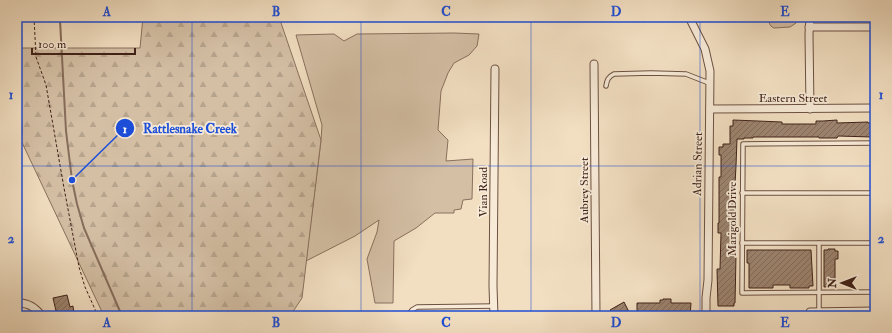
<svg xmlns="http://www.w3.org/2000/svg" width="892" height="333" viewBox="0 0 892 333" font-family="'IM FELL Double Pica',serif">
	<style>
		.grass { fill: #d4bfa5; stroke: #8a705e }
		.forest { fill: url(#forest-firs); stroke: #8a705e }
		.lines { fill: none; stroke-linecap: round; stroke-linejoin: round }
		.stream { stroke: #866d5b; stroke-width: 2 }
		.building { fill: url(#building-hatch); stroke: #402218 }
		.service-casing { stroke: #6c5142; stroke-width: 5.5 }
		.minor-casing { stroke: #6c5142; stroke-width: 9 }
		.path { stroke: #402218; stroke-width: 1; stroke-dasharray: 3 2; stroke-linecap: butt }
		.service { stroke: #f7ead7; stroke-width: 3.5 }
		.minor { stroke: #f7ead7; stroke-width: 7 }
		.grid { fill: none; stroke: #1d4ed8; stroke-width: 1; stroke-opacity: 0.55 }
		.labels { text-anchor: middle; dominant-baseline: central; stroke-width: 3.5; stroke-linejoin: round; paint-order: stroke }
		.street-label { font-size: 12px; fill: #402218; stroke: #f7ead7 }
		.leader { fill: none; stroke: #1d4ed8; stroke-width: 1.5 }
		.callout-dot { fill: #1d4ed8; stroke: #f7ead7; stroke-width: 1.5 }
		.mark-label { font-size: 12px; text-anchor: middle; font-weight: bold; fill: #fff }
		.callout-label { font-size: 13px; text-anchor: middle; font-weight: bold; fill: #1d4ed8; stroke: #f7ead7; stroke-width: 3.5; stroke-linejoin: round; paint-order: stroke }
		.neatline { fill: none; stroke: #1d4ed8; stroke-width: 1.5 }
		.grid-label { font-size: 13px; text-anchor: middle; font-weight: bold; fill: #1d4ed8 }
	</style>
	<defs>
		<pattern id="forest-firs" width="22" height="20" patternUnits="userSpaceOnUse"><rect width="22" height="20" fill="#d4bfa5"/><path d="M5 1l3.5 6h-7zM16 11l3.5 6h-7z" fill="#b7a48d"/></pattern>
		<pattern id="building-hatch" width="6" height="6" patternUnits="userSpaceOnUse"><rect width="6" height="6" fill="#9d8470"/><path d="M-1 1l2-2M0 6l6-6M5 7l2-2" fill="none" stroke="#816c5b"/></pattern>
	</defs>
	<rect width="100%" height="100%" fill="#f2dfc2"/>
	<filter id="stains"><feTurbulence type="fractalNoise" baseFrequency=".005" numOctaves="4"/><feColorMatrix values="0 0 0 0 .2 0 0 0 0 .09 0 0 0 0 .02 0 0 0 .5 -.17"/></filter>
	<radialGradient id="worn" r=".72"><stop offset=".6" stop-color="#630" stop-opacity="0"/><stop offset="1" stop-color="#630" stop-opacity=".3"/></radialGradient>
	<g class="grass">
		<path d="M770 17H795L796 21V23L790 27 774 28C769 26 768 21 770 17Z"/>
		<polygon points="454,33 479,34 477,46 469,55 454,63 448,73 441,91 438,130 448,140 446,161 473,159 472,199 463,200 461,209 454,210 454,213 435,213 416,228 394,241 393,303 375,303 367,259 377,232 379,220 355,236 306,261 321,140 322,125 296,35 334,34 344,41 357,34"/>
	</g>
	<polygon class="forest" points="143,17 279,17 321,140 302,298 290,316 104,316 18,134 19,48 140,48"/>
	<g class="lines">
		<polyline class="stream" points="46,17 60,20 66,131 72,180 77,204 84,228 122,316"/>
	</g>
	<g class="building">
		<polygon points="733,120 782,122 782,124 816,124 816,121 823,121 837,120 837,123 868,122 868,123 872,123 872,127 875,127 875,136 872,136 872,137 838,136 837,138 819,138 819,137 753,137 753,138 744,138 744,139 737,139 736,166 735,184 736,246 734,246 734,256 736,256 735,303 734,303 734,306 718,306 717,269 720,269 721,233 718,233 718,223 719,223 719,177 721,177 721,155 719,155 719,147 723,147 723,144 730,144 730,126 733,126"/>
		<polygon points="828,249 835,249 835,251 838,251 838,259 835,259 835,286 824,287 824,250 828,250"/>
		<polygon points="747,250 811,250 813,286 809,286 809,288 790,288 790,285 773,285 773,288 749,288 749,263 747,263"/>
		<polygon points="67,295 70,307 73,306 74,314 65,316 60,316 59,311 56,311 53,298"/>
		<polygon points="663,299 671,299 671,303 691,303 690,316 637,316 637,303 660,303 660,300 663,300"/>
		<polygon points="624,302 631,316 614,316 610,310"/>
	</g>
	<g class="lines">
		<defs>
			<g id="service">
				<path d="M606 86C607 80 608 77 614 74L651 73 686 74 709 83"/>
				<polyline points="875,143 743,144 742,293 875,292"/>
				<polyline points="742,193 875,193"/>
				<polyline points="742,243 875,243"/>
				<polyline points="819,243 819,312"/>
				<polyline points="408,316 412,310 417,307 494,306"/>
			</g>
			<g id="minor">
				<polyline points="689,17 705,49 710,71 708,280 706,298 706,316"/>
				<polyline points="809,27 875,27"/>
				<polyline points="594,64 596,316"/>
				<polyline points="17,100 18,134"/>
				<polyline points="710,109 875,108"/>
				<polyline points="810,109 809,34 810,17"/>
				<path d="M17 302C29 304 34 306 42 316"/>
				<polyline points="494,316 493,286 495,69"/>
				<polyline points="810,316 810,312 875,311"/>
			</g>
		</defs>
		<use href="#service" class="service-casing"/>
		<use href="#minor" class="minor-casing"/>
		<polyline class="path" points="34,17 36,57 46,85 64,188 79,267 85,287 98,316"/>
		<use href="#service" class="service"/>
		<use href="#minor" class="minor"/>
	</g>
	<path class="grid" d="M192 17V316M361 17V316M531 17V316M700 17V316M17 166H875"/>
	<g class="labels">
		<g class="street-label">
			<text x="793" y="98">Eastern Street</text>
			<text transform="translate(698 164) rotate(-89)">Adrian Street</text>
			<text transform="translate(584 190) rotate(-90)">Aubrey Street</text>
			<text transform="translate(483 192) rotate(-90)">Vian Road</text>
			<text transform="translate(732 219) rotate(-90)">Marigold Drive</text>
		</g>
	</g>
	<path class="leader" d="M72 180L125 128"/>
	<g class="callout-dot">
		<circle cx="72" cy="180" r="4"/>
		<circle cx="125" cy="128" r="10"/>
	</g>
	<g class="mark-label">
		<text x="125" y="133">1</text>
	</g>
	<g class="callout-label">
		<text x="190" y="133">Rattlesnake Creek</text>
	</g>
	<rect width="892" height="333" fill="none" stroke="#f2dfc2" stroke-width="44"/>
	<g transform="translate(842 283) rotate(270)" stroke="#f7ead7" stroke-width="3" paint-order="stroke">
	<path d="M0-3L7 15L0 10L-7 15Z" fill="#402218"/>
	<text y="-6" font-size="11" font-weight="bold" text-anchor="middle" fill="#402218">N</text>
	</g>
	<path d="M32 48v6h103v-6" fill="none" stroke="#402218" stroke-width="2"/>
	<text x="38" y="48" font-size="12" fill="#402218" stroke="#f7ead7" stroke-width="3" paint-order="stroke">100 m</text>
	<rect x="22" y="22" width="848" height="289" class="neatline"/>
	<g class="grid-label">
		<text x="107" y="16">A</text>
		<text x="276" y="16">B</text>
		<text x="446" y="16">C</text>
		<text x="616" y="16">D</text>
		<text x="785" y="16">E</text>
		<text x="11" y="99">1</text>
		<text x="881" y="99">1</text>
		<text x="11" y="243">2</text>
		<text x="881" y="243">2</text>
		<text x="107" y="327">A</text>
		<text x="276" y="327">B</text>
		<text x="446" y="327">C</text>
		<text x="616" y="327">D</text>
		<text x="785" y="327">E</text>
	</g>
	<rect width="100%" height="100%" filter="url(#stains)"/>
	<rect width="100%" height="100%" fill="url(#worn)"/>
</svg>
